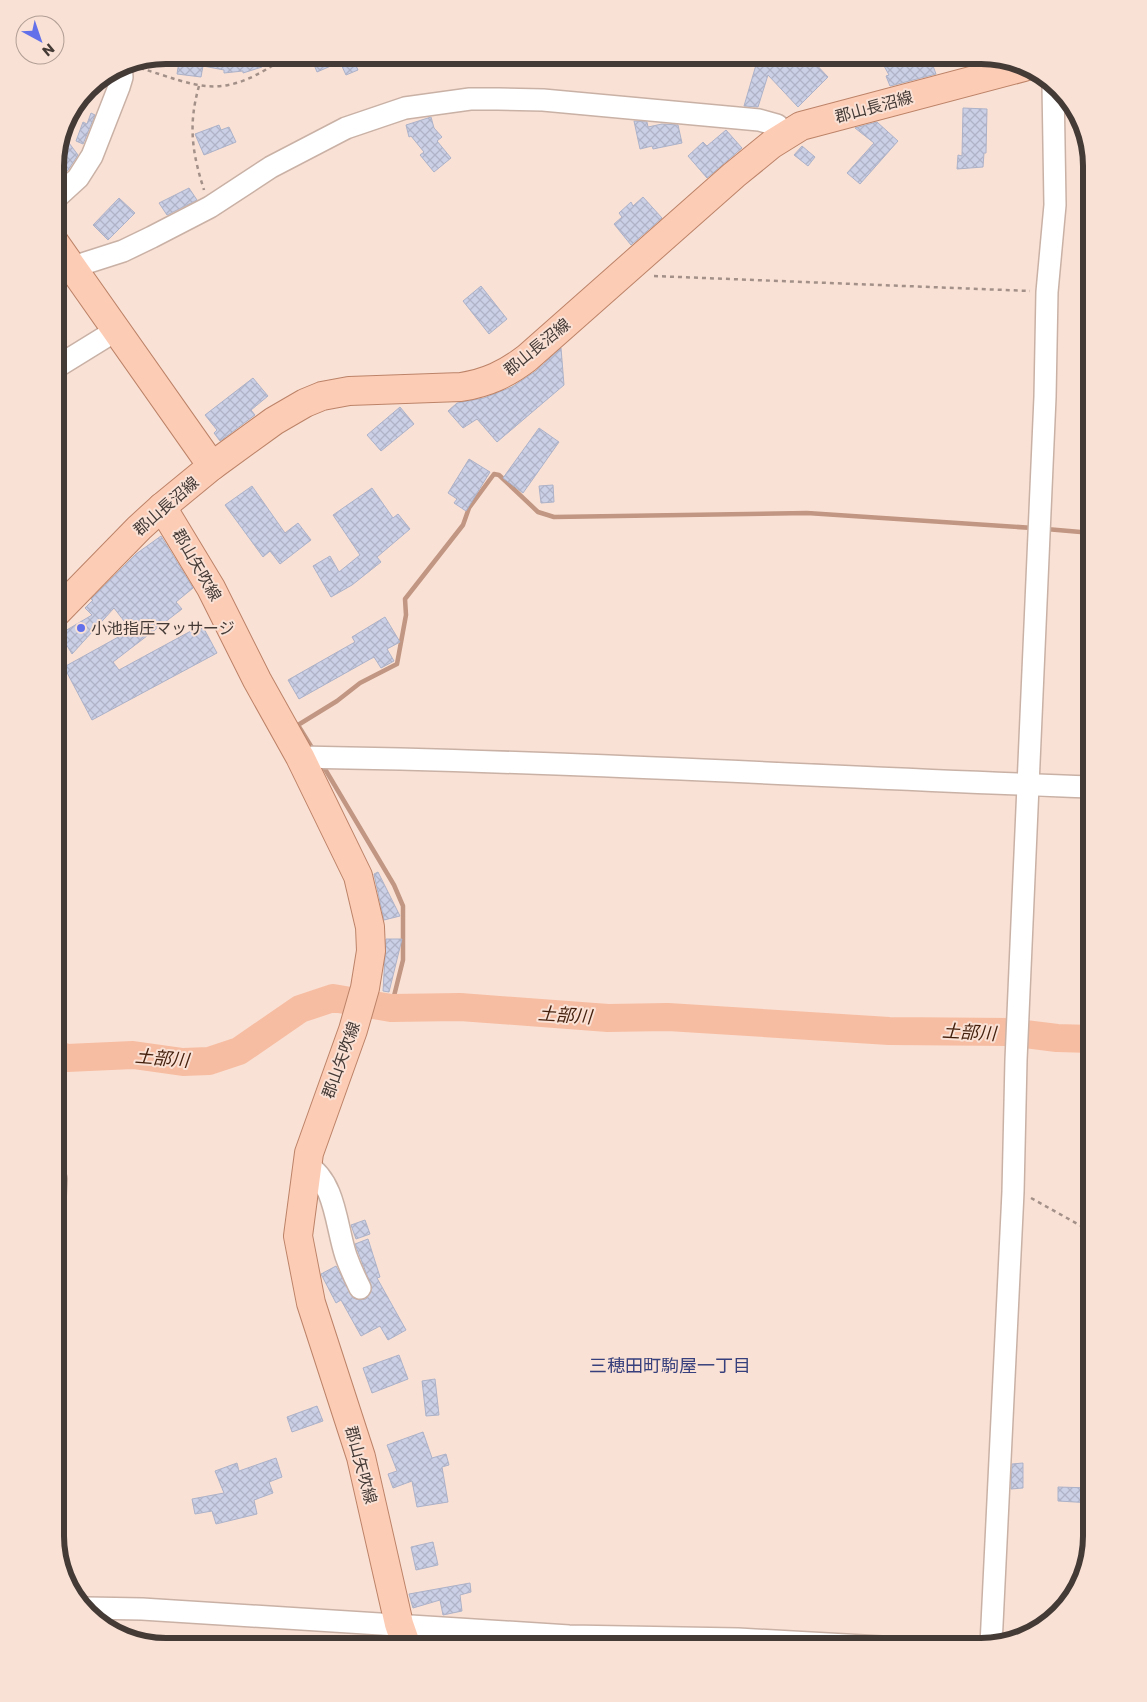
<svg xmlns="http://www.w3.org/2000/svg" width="1147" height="1702" viewBox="0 0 1147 1702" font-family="Poppins,'Noto Sans JP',sans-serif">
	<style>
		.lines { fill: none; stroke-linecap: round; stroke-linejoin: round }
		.stream { stroke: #c19682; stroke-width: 4.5 }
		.river { stroke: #f6bda2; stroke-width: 28 }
		.building { fill: url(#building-cross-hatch); stroke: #adb2c8 }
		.minor-casing { stroke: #c9b1a6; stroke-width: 24 }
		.major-casing { stroke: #bc8368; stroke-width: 30 }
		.path { stroke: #a39189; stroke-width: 2.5; stroke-dasharray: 4 4; stroke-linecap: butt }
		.minor { stroke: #fff; stroke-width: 21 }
		.major { stroke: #fdccb5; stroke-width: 28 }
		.poi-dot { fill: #6271e9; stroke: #fae1d5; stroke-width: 2 }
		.labels { text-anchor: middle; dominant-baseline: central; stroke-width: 4; stroke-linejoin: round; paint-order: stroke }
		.street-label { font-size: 16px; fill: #443a36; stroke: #fae1d5 }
		.poi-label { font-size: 16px; fill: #443a36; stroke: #fae1d5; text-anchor: start }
		.water-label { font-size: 18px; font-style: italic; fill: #431f0c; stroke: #fae1d5 }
		.neighbourhood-label { font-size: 18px; fill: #37407c; stroke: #fae1d5 }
		.rim { fill: none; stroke: #443a36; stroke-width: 6 }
	</style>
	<defs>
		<pattern id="building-cross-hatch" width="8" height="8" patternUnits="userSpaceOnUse" patternTransform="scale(1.25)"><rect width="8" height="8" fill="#cbd0e7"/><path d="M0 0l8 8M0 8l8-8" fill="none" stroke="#b0b3c7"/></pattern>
	</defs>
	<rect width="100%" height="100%" fill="#fae1d5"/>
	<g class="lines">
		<g class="stream">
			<polyline points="1046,529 1092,533"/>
			<polyline points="314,751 298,725 337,701 360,683 397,664 406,615 405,599 463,525 469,508 494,474 499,475 538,512 554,517 807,513 1033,528"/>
			<polyline points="322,764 394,885 403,906 403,960 391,1008"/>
		</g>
		<polyline class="river" points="55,1054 67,1058 133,1055 183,1062 209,1061 239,1051 300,1009 333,998 391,1008 460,1007 608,1018 668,1017 889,1031 1010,1032 1057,1038 1092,1039"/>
	</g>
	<g class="building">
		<polygon points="180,55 204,55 203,60 258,55 262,67 243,73 243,71 224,73 224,70 203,66 201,77 177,74"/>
		<polygon points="310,55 356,55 352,57 358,70 346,75 340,62 317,72"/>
		<polygon points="767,55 806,64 811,59 828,77 798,107 768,75 758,107 744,106 756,65 764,66"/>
		<polygon points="878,55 929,55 936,74 890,86 886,76 889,75"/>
		<polygon points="963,108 987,109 986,153 984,153 983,167 957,169 958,155 962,156"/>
		<polygon points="91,113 95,115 83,144 76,141 83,122 87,124"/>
		<polygon points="431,117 434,128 442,137 437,141 451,158 434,172 420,155 424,152 411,136 409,137 406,125"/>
		<polygon points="634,121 647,122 648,127 662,124 678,125 682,143 653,149 652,146 640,149"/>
		<polygon points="877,122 898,141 860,184 847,173 874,143 855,128"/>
		<polygon points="219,125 221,130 229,127 236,142 204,155 195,134"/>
		<polygon points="726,130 742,148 707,178 688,156 703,142 707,146"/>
		<polygon points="69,143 78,155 68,170 55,182 57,152"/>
		<polygon points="802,146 815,157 808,166 794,155"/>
		<polygon points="189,188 197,200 167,215 159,203"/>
		<polygon points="643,197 662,218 631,245 614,224 622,217 619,213 631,202 633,206"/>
		<polygon points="119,198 135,213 108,240 93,225"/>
		<polygon points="481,286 507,319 489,334 463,301"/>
		<polygon points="561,348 564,385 497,442 477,419 463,428 448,411 457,403 484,398 512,387 536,371"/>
		<polygon points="253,378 268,396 251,410 255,415 220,441 214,433 217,430 205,415"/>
		<polygon points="400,407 414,424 381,451 367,435"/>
		<polygon points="539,428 559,442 523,493 503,478"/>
		<polygon points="469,459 490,472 466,511 454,503 457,499 448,493"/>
		<polygon points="553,485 554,502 541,503 539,486"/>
		<polygon points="252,486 285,533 298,523 311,540 280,564 270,551 263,557 225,505"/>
		<polygon points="372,488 393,518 398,514 410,529 377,557 381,562 352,585 331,597 313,566 330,556 339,572 360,555 333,515"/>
		<polygon points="161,536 193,588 176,602 182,609 113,662 119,670 202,625 217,653 92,720 64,667 131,630 114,608 72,654 60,634 92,615 85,608 93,600 91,599 136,554"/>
		<polygon points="385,617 400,642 387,649 394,661 381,668 374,657 299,699 288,680 355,642 352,637"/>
		<polygon points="378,872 400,916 384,920 374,874"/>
		<polygon points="386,939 402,939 389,992 383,991"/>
		<polygon points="365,1220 370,1234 356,1239 351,1225"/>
		<polygon points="368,1239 380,1277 377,1278 406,1330 388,1340 380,1326 361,1336 341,1300 336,1303 321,1274 336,1266 353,1298 359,1300 366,1299 372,1288 355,1244"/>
		<polygon points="399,1355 408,1379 372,1393 363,1368"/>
		<polygon points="435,1379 439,1415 426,1416 422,1381"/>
		<polygon points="317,1406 323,1421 292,1432 287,1417"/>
		<polygon points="423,1432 432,1458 446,1454 449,1465 442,1467 448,1502 417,1507 412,1481 393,1488 388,1474 397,1471 387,1445"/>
		<polygon points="276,1458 282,1477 269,1482 273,1493 254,1500 257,1514 216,1524 212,1511 195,1514 192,1499 224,1493 215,1471 237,1463 239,1471"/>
		<polygon points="1023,1463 1023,1488 1011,1489 1012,1464"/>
		<polygon points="1058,1487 1092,1488 1092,1503 1058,1501"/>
		<polygon points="433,1542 438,1565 416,1570 411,1547"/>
		<polygon points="470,1583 471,1592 460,1595 462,1611 443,1615 440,1600 413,1608 409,1594"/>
	</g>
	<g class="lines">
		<defs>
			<g id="minor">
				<polyline points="55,199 78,178 92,156 119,87 122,77 121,65"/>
				<polyline points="73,267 123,251 152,237 210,207 271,167 346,128 405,108 470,99 498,99 543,100 759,120 777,125 787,134"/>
				<polyline points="55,368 115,331"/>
				<path d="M300 757C564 761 828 777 1092 787"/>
				<path d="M307 1165C336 1183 336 1227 346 1256 350 1267 355 1278 360 1288"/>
				<polyline points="55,1196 56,1179"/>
				<polyline points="87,1608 142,1609 569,1636 738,1639 882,1647"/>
				<polyline points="991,1645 1013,1192 1016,1060 1045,397 1047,292 1055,205 1053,84"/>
			</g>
			<g id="major">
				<polyline points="55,243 212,466"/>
				<polyline points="162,507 211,588 257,680 300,757 358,876 370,927 371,951 365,988 353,1030 309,1153 298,1236 311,1303 361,1457 399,1624 407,1647"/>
				<path d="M55 614 139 528 162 507 212 466 274 421 305 403 322 396 349 391 461 387C487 383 506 374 527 358L734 175 772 144 801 126 1024 67"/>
			</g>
		</defs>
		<use href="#minor" class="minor-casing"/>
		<use href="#major" class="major-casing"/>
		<g class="path">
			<path d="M140 68C199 86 219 100 275 64"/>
			<path d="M199 86C188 125 192 152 204 190"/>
			<polyline points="654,276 1030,291"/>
			<polyline points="1031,1198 1092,1232"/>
		</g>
		<use href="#minor" class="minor"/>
		<use href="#major" class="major"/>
	</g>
	<circle class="poi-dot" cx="81" cy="628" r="5"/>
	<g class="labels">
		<g class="street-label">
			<text transform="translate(874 107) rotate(-15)">郡山長沼線</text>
			<text transform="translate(537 347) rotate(-39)">郡山長沼線</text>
			<text transform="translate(166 506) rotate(-41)">郡山長沼線</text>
			<text transform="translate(197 565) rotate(60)">郡山矢吹線</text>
			<text transform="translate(341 1060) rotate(-70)">郡山矢吹線</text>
			<text transform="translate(361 1465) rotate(75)">郡山矢吹線</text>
		</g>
		<g class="poi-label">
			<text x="91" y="628">小池指圧マッサージ</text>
		</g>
		<g class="water-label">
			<text transform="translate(565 1015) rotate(4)">土部川</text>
			<text transform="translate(969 1032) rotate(3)">土部川</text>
			<text transform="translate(162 1058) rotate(5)">土部川</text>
		</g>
		<g class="neighbourhood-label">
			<text x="670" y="1365">三穂田町駒屋一丁目</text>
		</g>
	</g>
	<path d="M0 0H1147V1702H0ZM166 64H981A102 102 0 0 1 1083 166V1536A102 102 0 0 1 981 1638H166A102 102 0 0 1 64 1536V166A102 102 0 0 1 166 64Z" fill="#fae1d5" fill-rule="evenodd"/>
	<path class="rim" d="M166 64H981A102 102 0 0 1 1083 166V1536A102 102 0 0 1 981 1638H166A102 102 0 0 1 64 1536V166A102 102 0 0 1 166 64Z"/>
	<g transform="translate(40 40) rotate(140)"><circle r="24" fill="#fae1d5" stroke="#b19e95"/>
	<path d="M0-4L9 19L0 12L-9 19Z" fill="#6271e9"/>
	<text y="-8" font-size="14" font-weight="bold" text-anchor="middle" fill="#443a36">N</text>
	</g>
</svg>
